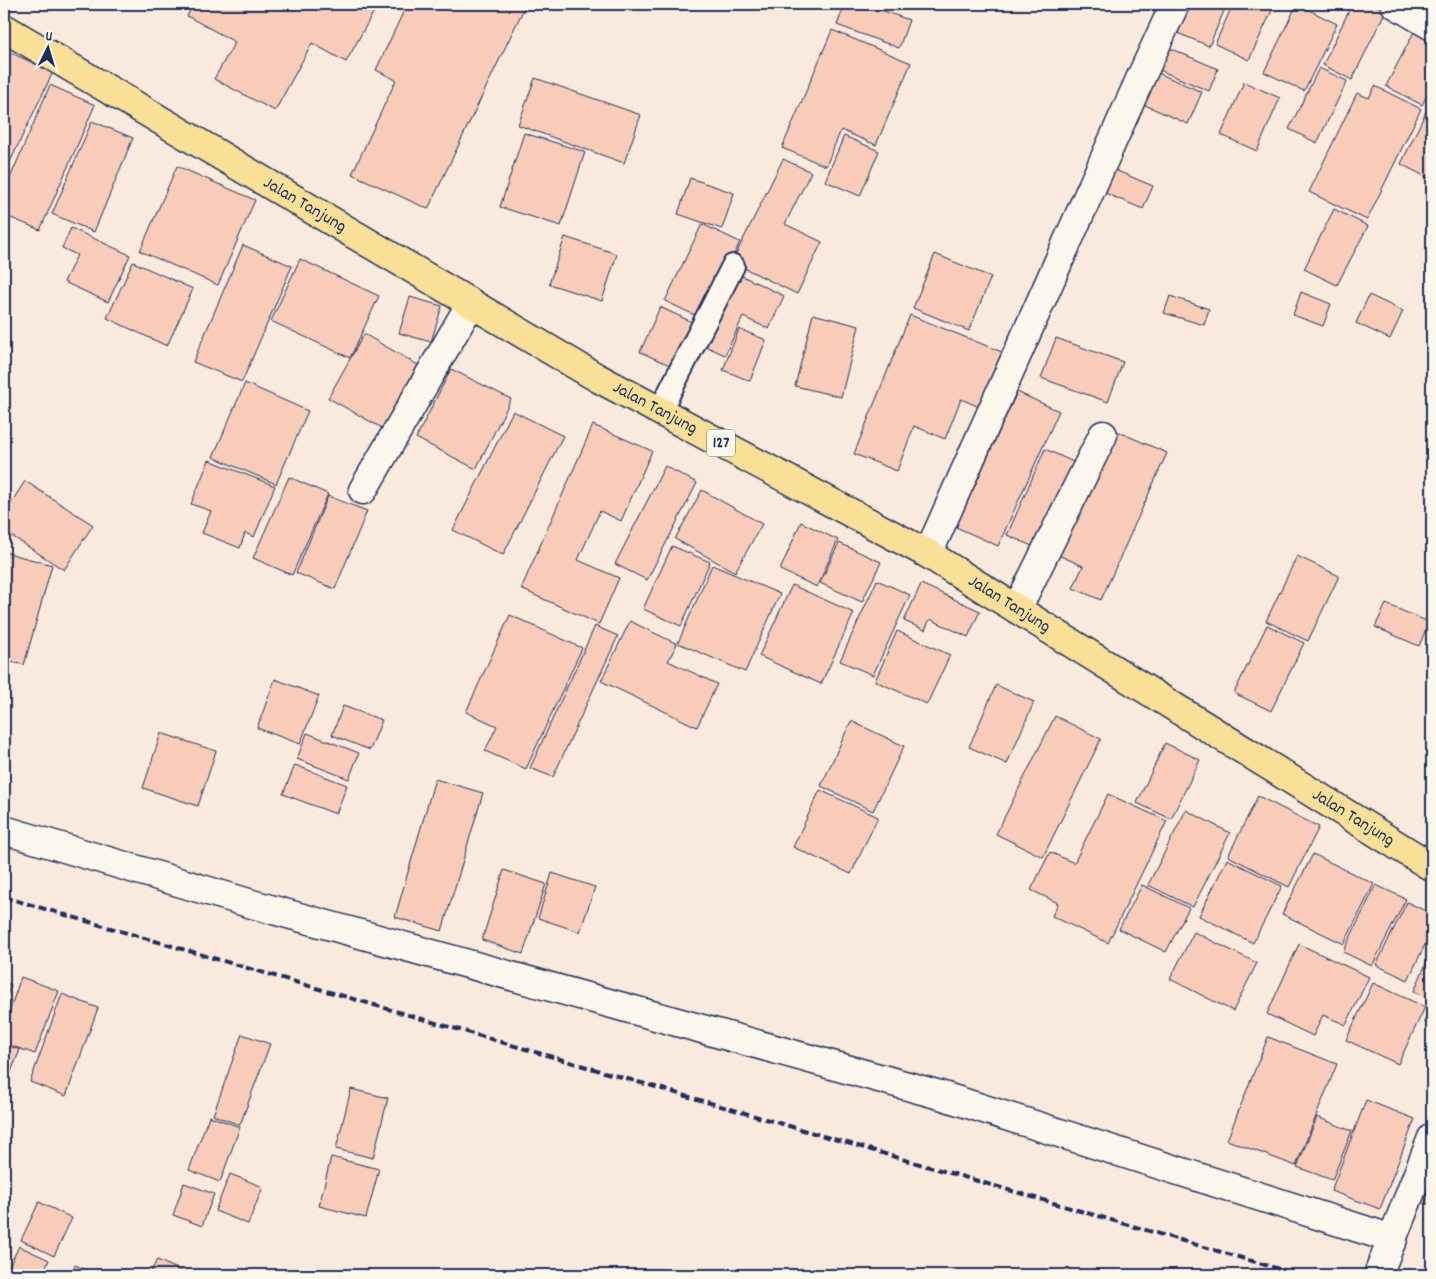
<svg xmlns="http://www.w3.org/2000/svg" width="1436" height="1279" viewBox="0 0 1436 1279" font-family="Dekko,sans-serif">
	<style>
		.building { fill: #f8ccb9; stroke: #1b2f5e }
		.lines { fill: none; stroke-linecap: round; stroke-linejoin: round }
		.service-casing { stroke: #1b2f5e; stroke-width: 26 }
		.minor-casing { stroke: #1b2f5e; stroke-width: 31 }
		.primary-casing { stroke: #1b2f5e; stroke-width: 31 }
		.service { stroke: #fbf7ec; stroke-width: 22 }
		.minor { stroke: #fbf7ec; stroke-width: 28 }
		.primary { stroke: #f9e096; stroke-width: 28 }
		.rail { stroke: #1b2f5e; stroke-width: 4; stroke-dasharray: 8 4; stroke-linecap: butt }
		.labels { text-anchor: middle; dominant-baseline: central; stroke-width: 4.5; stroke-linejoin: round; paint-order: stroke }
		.shield { fill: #fbf7ec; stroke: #5e6b89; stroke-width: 1 }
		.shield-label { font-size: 16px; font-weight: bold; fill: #1b2f5e }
		.street-label { font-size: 18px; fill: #1b2f5e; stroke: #fbf7ec }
	</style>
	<rect width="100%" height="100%" fill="#faeadd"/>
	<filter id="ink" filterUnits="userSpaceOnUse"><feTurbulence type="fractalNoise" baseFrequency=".02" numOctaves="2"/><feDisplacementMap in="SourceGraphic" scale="10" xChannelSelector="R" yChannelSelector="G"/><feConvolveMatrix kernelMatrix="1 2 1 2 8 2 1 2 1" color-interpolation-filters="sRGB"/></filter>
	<g filter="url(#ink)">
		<g class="building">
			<polygon points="194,4 378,4 346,62 312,43 275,111 214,79 235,42 187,16"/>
			<polygon points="407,4 526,4 428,209 352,174 396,80 376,70"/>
			<polygon points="845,4 864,4 909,20 899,48 837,25"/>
			<polygon points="1140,4 1171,4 1165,16"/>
			<polygon points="1182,4 1227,4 1209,46 1170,30"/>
			<polygon points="1233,4 1275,4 1249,60 1215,44"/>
			<polygon points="1297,4 1337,24 1304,91 1264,72"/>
			<polygon points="1352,4 1373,4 1386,10 1352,80 1323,65"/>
			<polygon points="1416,28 1432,36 1432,85 1422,105 1386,86"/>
			<polygon points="832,30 911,63 876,145 841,130 826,166 782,148"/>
			<polygon points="1162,45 1218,69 1209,91 1152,67"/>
			<polygon points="7,51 53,72 9,164 4,162 4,57"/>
			<polygon points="1319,68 1347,81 1317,143 1289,129"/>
			<polygon points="1151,70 1202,92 1188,124 1138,102"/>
			<polygon points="535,78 641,115 624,163 518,125"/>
			<polygon points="1244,82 1280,98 1257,151 1221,135"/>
			<polygon points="50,85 95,105 40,230 4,215 4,192"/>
			<polygon points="1375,86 1421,109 1367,220 1309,192 1357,93 1369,98"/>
			<polygon points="1432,99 1432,180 1401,164"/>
			<polygon points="92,121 133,138 94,232 52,214"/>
			<polygon points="524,133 585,152 561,226 500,207"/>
			<polygon points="844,136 879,151 860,196 825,181"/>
			<polygon points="783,159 811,172 785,224 822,242 797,294 732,262"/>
			<polygon points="177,166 255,200 218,285 140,251"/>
			<polygon points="1110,168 1153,186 1143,209 1100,191"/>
			<polygon points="690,178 734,193 722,229 678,214"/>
			<polygon points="1334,209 1368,226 1337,285 1304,269"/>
			<polygon points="702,224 740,242 703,319 665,301"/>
			<polygon points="71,228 130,255 108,302 64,282 77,255 62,248"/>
			<polygon points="565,237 617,254 602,301 549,284"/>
			<polygon points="243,245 292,266 242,382 193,362"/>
			<polygon points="935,254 991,277 969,331 913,308"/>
			<polygon points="300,259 379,296 350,358 271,321"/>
			<polygon points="133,262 193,289 167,346 107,318"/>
			<polygon points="732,271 784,296 769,329 743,317 725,355 698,343"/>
			<polygon points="1301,292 1331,304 1323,326 1293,315"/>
			<polygon points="1369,295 1403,311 1390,339 1356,323"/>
			<polygon points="1170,296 1209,309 1204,325 1164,313"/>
			<polygon points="410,297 442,306 431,342 399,333"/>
			<polygon points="660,307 694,323 674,367 640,352"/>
			<polygon points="813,314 859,326 841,397 795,386"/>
			<polygon points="910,315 1007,354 984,409 961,399 945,439 914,426 897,471 854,454"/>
			<polygon points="739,329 766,340 750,381 723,370"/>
			<polygon points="364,334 418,365 382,428 328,398"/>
			<polygon points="1056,338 1123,362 1108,402 1041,378"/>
			<polygon points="451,369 511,399 476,469 416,438"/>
			<polygon points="245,383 308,411 276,484 213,457"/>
			<polygon points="1017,392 1059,411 998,546 956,527"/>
			<polygon points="513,411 563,436 503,555 453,530"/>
			<polygon points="593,425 652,451 621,521 600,511 578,560 619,578 599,624 521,589"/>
			<polygon points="1112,429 1167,453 1101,600 1073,588 1083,566 1056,554"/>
			<polygon points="1045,449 1080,465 1041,550 1007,535"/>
			<polygon points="209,460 275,486 254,537 245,533 240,548 202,533 211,511 191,504"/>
			<polygon points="665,466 697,483 647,580 615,564"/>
			<polygon points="289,477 328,494 292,575 253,558"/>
			<polygon points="25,481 93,525 64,570 4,531 4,514"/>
			<polygon points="702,490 762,524 735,572 675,539"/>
			<polygon points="328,496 367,511 335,589 296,573"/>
			<polygon points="801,522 838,540 817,587 780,570"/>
			<polygon points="839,543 881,562 862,602 820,583"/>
			<polygon points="672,546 710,562 681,626 643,609"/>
			<polygon points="4,552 52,565 24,665 4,660"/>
			<polygon points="1297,556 1339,576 1308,641 1266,621"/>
			<polygon points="712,565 780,594 745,672 678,643"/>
			<polygon points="877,580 910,595 873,675 840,661"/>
			<polygon points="921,584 980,611 968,637 930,619 925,630 904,621"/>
			<polygon points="792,585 854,613 821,684 759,656"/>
			<polygon points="1386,604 1429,622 1419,646 1375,627"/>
			<polygon points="510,615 582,648 526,769 485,751 497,726 466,712"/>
			<polygon points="630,621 677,644 668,661 717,684 697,727 601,681"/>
			<polygon points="1267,625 1304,643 1271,711 1234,693"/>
			<polygon points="595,626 618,636 553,777 530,768"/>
			<polygon points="897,631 950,655 927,704 875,681"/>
			<polygon points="275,679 319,696 300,744 257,728"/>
			<polygon points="996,685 1034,702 1007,764 969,747"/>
			<polygon points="343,706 382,720 370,750 332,735"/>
			<polygon points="1055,716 1101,739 1043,857 996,834"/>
			<polygon points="851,721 904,746 873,811 821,786"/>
			<polygon points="161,733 216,751 198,806 143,788"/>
			<polygon points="307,733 359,753 349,779 297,759"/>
			<polygon points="1165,743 1200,760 1171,819 1137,803"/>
			<polygon points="295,765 347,785 336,814 283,794"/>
			<polygon points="435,779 483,793 442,931 395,917"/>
			<polygon points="820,790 878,817 851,874 793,847"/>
			<polygon points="1108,794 1167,821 1108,943 1052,916 1058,903 1031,890 1050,852 1074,863"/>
			<polygon points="1258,796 1319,827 1289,887 1228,856"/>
			<polygon points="1186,810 1230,833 1193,907 1148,885"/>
			<polygon points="1313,854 1374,884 1344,944 1282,914"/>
			<polygon points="1227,859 1282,886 1253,943 1199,916"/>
			<polygon points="504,870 546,884 523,954 482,940"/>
			<polygon points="552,873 595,887 580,932 538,918"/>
			<polygon points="1142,885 1189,908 1166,952 1119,929"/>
			<polygon points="1376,885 1406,899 1372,966 1343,952"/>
			<polygon points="1407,902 1432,914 1432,930 1408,980 1376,965"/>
			<polygon points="1194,932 1257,963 1233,1011 1170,979"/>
			<polygon points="1299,944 1369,977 1346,1025 1323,1015 1313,1036 1267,1014"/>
			<polygon points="1432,950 1432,1000 1414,991"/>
			<polygon points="21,977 59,991 35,1054 4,1043 4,1027"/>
			<polygon points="4,982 11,985 4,1004"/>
			<polygon points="1373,983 1425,1007 1398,1064 1346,1040"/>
			<polygon points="62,994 98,1008 66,1096 30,1082"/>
			<polygon points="1432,1003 1432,1025 1424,1022"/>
			<polygon points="242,1034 270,1044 240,1125 213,1115"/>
			<polygon points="1268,1037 1337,1064 1296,1166 1227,1140"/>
			<polygon points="4,1044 20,1050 10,1074 4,1072"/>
			<polygon points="4,1073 10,1076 4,1090"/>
			<polygon points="351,1089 388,1098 373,1158 336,1149"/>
			<polygon points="1366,1100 1415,1119 1380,1209 1331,1191"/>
			<polygon points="209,1116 240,1127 220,1182 189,1170"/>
			<polygon points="1317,1117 1352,1131 1332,1180 1297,1167"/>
			<polygon points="331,1157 379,1169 366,1218 319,1206"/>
			<polygon points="230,1174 263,1187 248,1224 215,1211"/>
			<polygon points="184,1183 214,1194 202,1226 173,1215"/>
			<polygon points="1432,1186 1432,1206 1425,1203"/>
			<polygon points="39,1202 72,1218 54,1256 21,1240"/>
			<polygon points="19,1246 49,1260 42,1275 5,1275"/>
			<polygon points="4,1248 10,1251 4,1265"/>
			<polygon points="157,1260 191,1275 149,1275"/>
			<polygon points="75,1265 98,1275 70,1275"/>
		</g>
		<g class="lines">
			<defs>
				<polyline id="service" points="660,411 733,266"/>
				<g id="minor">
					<polyline points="1395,4 1432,26"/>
					<polyline points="363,490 471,303"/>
					<polyline points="928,554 1141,77 1175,4"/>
					<polyline points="1017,609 1103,435"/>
					<polyline points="4,830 252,904 940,1095 1393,1239"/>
					<polyline points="1378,1275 1432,1138"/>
				</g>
				<g id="primary">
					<path id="s1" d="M4 28 596 377 928 554 1432 867"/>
				</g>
			</defs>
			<use href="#service" class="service-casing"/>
			<use href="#minor" class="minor-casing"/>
			<use href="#primary" class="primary-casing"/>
			<use href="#service" class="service"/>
			<use href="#minor" class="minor"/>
			<use href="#primary" class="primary"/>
			<polyline class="rail" points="4,897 1300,1275"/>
		</g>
	</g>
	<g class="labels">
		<rect class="shield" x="707" y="429.5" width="28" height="27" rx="4"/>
		<g class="shield-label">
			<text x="721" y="443">127</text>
		</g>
		<g class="street-label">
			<text stroke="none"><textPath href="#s1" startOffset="349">Jalan Tanjung</textPath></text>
			<text stroke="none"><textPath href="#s1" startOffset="754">Jalan Tanjung</textPath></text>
			<text stroke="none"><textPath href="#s1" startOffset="1159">Jalan Tanjung</textPath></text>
			<text stroke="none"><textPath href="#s1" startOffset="1564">Jalan Tanjung</textPath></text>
		</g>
	</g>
	<rect width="1436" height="1279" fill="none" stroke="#fbf7ec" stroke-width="20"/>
	<rect x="10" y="10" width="1416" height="1259" fill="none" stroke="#1b2f5e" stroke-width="2" filter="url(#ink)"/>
	<g transform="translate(48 48) rotate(5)" stroke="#fbf7ec" stroke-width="4" paint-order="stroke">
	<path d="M0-4L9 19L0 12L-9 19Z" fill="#1b2f5e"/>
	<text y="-8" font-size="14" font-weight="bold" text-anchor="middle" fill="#1b2f5e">U</text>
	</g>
</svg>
